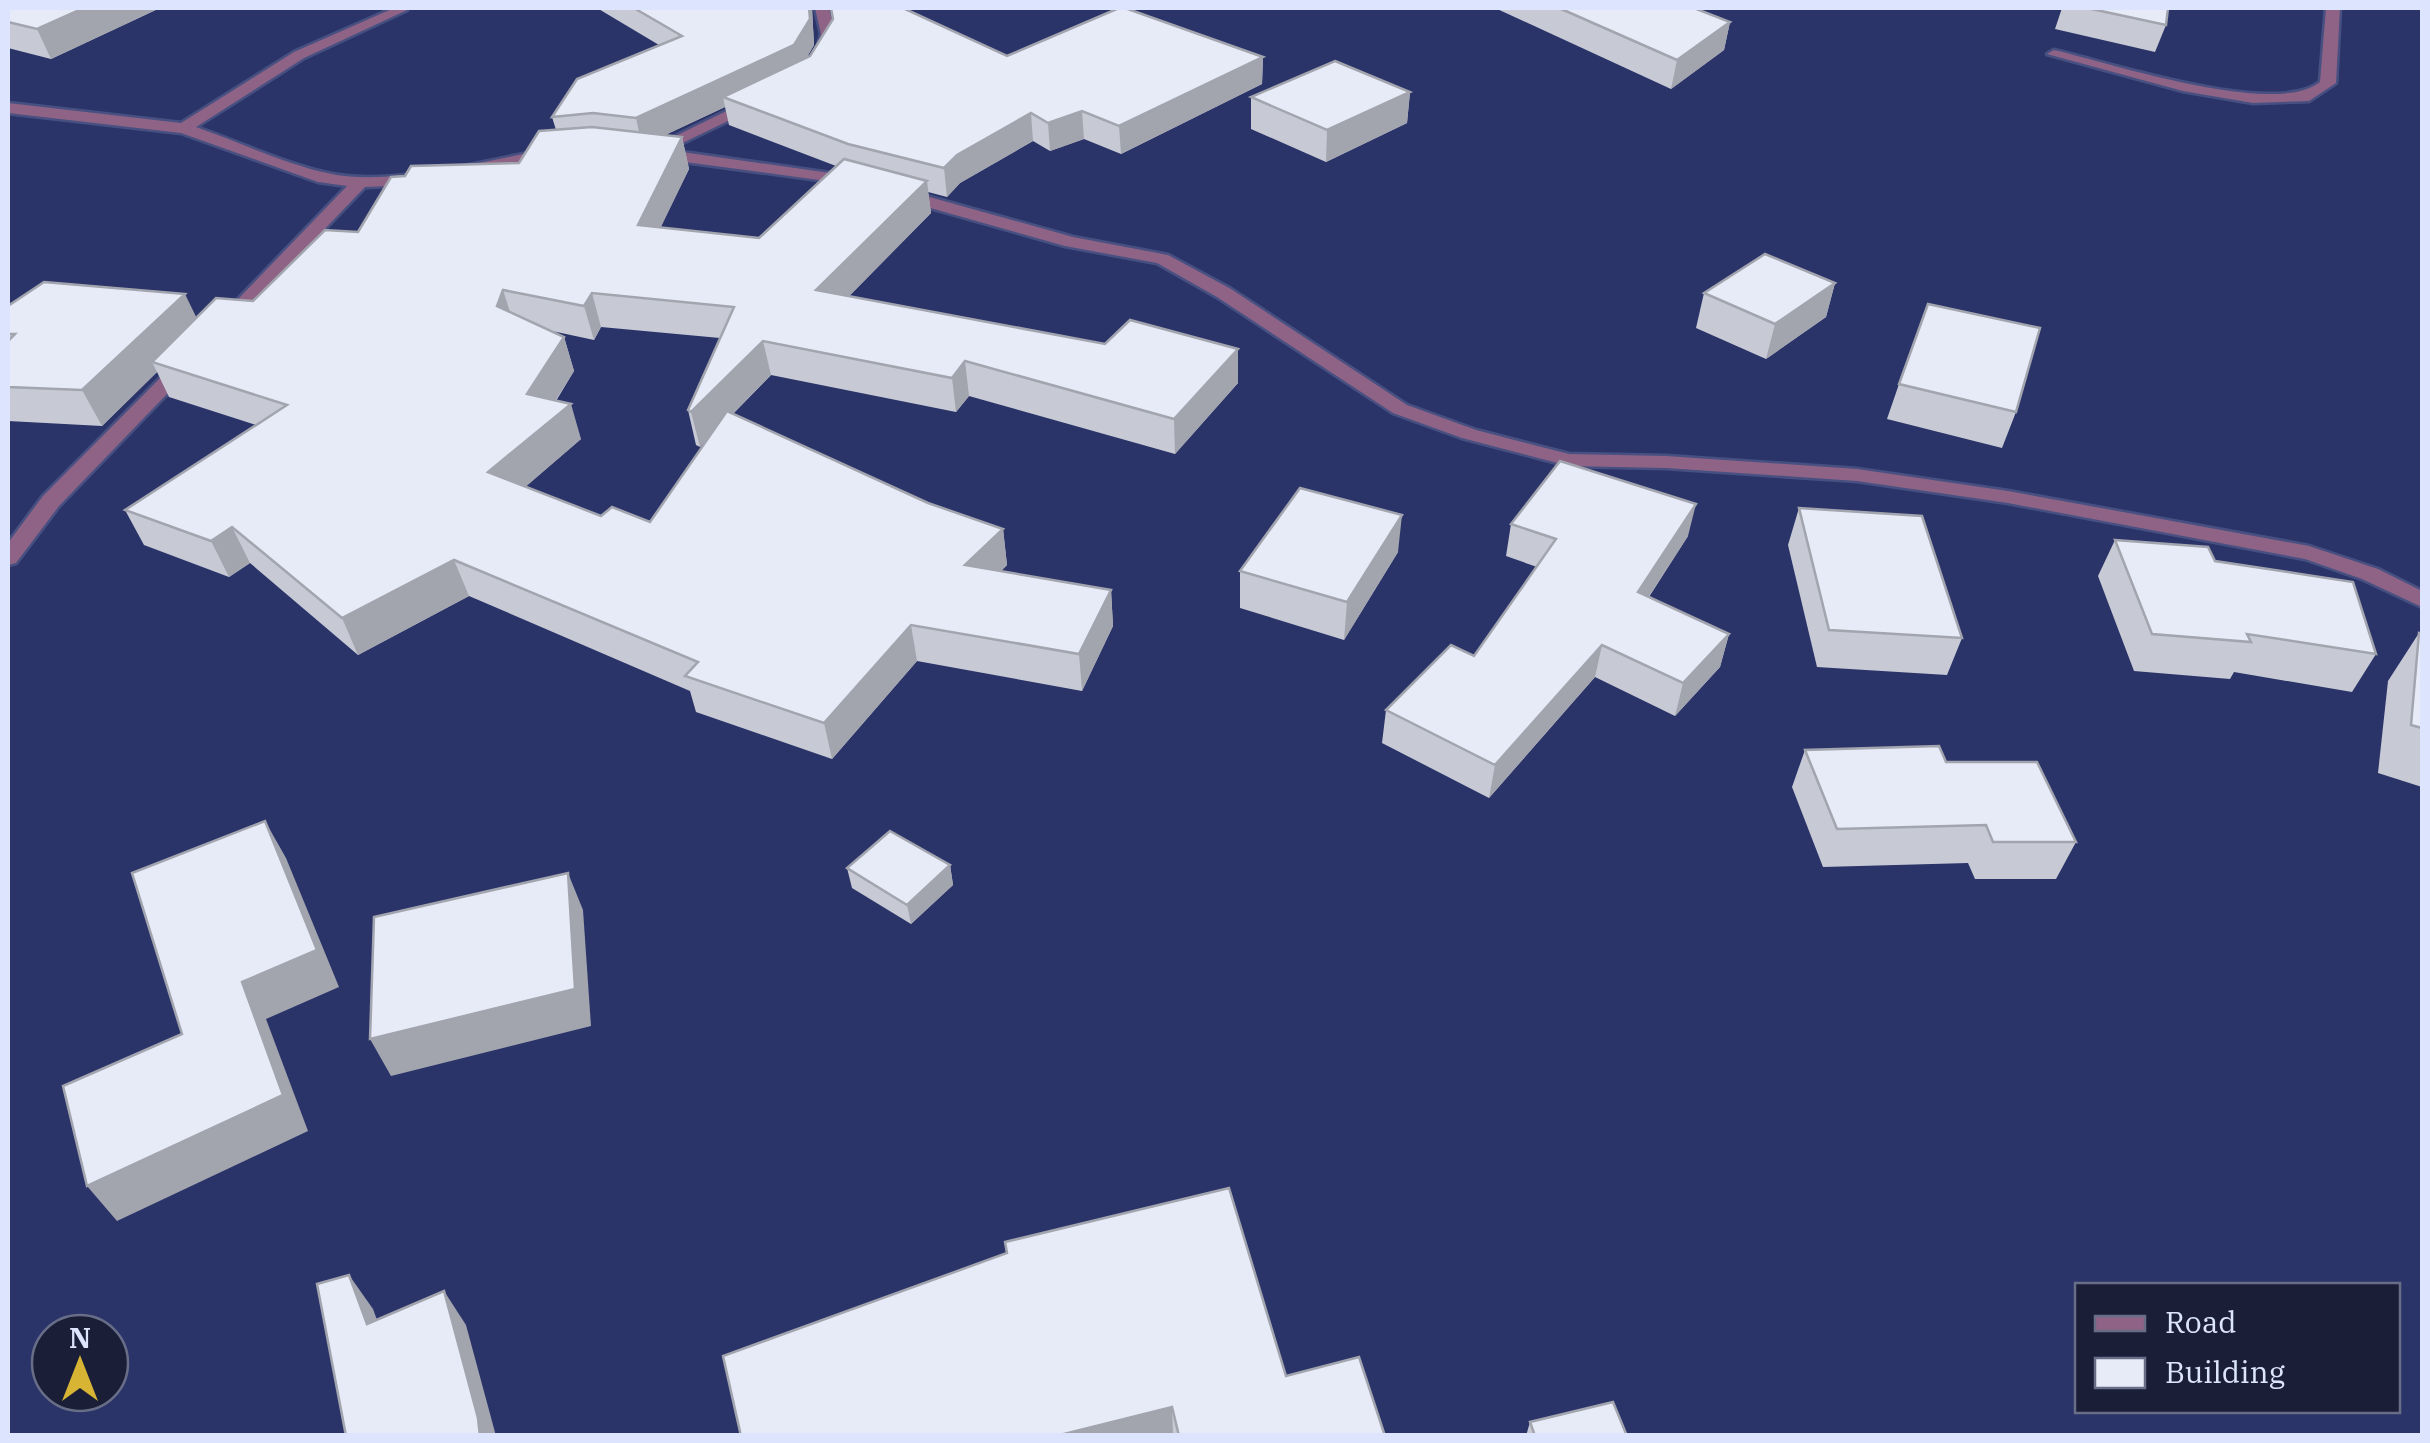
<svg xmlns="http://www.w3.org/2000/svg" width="2430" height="1443" viewBox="0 0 2430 1443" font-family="'IBM Plex Serif',serif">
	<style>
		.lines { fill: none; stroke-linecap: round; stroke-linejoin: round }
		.minor-casing { stroke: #475081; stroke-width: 5 }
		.minor { fill: #8e6386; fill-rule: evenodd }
		.wall { fill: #c7cad5; fill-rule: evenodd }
		.shaded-wall { fill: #a2a4ae }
		.building { fill: #e7ebf8; stroke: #a2a4ae; stroke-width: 2.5 }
	</style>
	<rect width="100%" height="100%" fill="#2b3469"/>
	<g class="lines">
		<defs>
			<g id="minor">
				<path d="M394 8 407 10 304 58 196 127C239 142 283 163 327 173 390 188 490 159 555 148L563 153 555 158 392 186 365 187 231 327H217L215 323 347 186 318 182 181 133 8 113V103L181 123 294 52Z"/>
				<polygon points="815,8 829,8 835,34 830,61 822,66 814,61 821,34"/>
				<path d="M2326 8H2340L2336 83 2309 101 2253 103 2183 91 2047 54 2054 50C2110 63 2276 118 2320 82Z"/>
				<polygon points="755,97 763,102 761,105 668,150 858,177 866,182 864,186 655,158 643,152"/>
				<polygon points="901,189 1073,237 1168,255 1231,289 1407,405 1476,430 1569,454 1666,456 1857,469 2008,491 2309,546 2378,569 2422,591 2422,607 2362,579 2305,559 2008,503 1857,481 1666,468 1569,466 1462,438 1393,413 1217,297 1157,263 1065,246 895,198 895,190"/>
				<polygon points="186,357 193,359 193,367 59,506 16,563 8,565 8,543 43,496 179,359"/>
			</g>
		</defs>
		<use href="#minor" class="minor-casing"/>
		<use href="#minor" class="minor"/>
	</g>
	<g class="wall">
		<polygon points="8,8 160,8 51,59 8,48"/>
		<path d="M597 8H812L814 45 807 57 1007 56 1263 57 1262 84 1121 154 1084 139 1050 151 1033 141 960 183 947 197 928 192 931 213 849 296 1105 344 1238 349V383L1175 454 969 396 956 412 771 375 733 414 928 503 1003 529 1007 565 1001 571 1111 590 1113 626 1082 691 917 661 832 759 696 712 690 691 469 596 358 655 250 563 229 577 144 545 125 510 256 425 169 397 157 372 102 426 8 421V306L196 318 253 301 358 232 405 176 519 163 556 130 552 117 659 45ZM725 107 729 125 836 166 759 238 660 228 689 169 682 137 665 135ZM601 327 720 338 688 410 696 445 700 447 707 439 650 522 601 516 525 487 581 439 556 401 574 371 564 337 552 331 594 340Z"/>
		<polygon points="1495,8 1694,8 1730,22 1724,50 1671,89"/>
		<polygon points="2062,8 2168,8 2166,25 2155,52 2055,29"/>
		<polygon points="1410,92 1407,123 1326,162 1251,129 1251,97"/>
		<polygon points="1835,283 1826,317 1766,359 1696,328 1704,293"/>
		<polygon points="1899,384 2016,412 2002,448 1887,419"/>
		<polygon points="1799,508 1962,638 1947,675 1817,667 1788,545"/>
		<polygon points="1511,524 1688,536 1649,597 1729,634 1720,667 1675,716 1595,677 1489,798 1382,743 1386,710 1474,656 1537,567 1506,556"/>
		<polygon points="2115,540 2215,561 2376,654 2352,692 2234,672 2230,679 2134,671 2098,576"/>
		<polygon points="1398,552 1344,640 1240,608 1240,571"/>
		<polygon points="2419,633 2422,634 2422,787 2378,773 2388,681"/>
		<polygon points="1805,750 1946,762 2076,842 2056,879 1975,879 1968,863 1823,867 1792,787"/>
		<polygon points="950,865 953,885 911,924 852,888 847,868"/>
		<polygon points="1286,1376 1385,1436 741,1436"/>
		<polygon points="1530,1422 1627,1436 1526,1436"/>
	</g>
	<g class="shaded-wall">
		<polygon points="84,8 160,8 51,59 37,29"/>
		<polygon points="809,8 812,8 814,45 798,72 723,97 725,107 642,146 636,118"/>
		<polygon points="1730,22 1724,50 1671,89 1677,60"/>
		<polygon points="1263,57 1262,84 1121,154 1119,126"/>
		<polygon points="1410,92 1407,123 1326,162 1327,130"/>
		<polygon points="1082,111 1084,139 1050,151 1048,123"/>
		<polygon points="1031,113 1033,141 960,183 947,197 944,168 957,155"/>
		<polygon points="682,137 689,169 646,258 638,225"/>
		<polygon points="927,181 931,213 822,324 816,290"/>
		<polygon points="1835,283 1826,317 1766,359 1775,324"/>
		<polygon points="503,290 514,324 497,306"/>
		<polygon points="592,293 601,327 594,340 584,306"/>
		<polygon points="185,294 202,329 152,362 157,372 102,426 82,390"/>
		<polygon points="564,337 574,371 538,428 527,394"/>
		<polygon points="763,341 771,375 700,447 691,412"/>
		<polygon points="1238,349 1238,383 1175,454 1174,419"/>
		<polygon points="965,361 969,396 956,412 952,378"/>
		<polygon points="571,404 581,439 501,508 488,472"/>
		<polygon points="1696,504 1688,536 1631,624 1638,592"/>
		<polygon points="1402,515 1398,552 1344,640 1347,602"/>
		<polygon points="232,527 250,563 229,577 211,541"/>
		<polygon points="1003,529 1007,565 970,601 965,565"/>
		<polygon points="454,560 469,596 358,655 342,618"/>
		<polygon points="1111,590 1113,626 1082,691 1079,654"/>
		<polygon points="911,625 917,661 832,759 824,723"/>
		<polygon points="1729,634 1720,667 1675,716 1683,683"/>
		<polygon points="1602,645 1595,677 1489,798 1495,765"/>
		<polygon points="265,821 286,858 339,987 266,1019 308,1131 117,1221 87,1186 242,982"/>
		<polygon points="950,865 953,885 911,924 907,905"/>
		<polygon points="568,873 583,910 591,1026 391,1076 370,1039"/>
		<polygon points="349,1275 373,1309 391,1358 367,1324"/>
		<polygon points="444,1291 466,1325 496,1436 480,1436"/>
		<polygon points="1172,1407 1173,1436 1056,1436"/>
	</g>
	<g class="building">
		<polygon points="8,8 84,8 37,29 8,22"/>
		<polygon points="634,8 809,8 810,19 794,45 636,118 593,113 552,117 577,79 682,36"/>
		<polygon points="831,8 903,8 1007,56 1119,8 1125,8 1263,57 1119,126 1082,111 1048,123 1031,113 957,155 944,168 848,144 723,97 810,56 833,19"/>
		<polygon points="1559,8 1694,8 1730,22 1677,60"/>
		<polygon points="2087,8 2168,8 2166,25"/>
		<polygon points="1335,61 1410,92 1327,130 1251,97"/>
		<polygon points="592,127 682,137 638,225 759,238 844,159 927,181 816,290 1105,344 1130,320 1238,349 1174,419 965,361 952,378 763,341 691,412 688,410 734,307 592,293 584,306 503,290 497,306 564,337 527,394 571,404 488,472 601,516 612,507 650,522 727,411 928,503 1003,529 965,565 1111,590 1079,654 911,625 824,723 685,676 698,662 454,560 342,618 232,527 211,541 125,510 287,405 152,362 216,298 253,301 325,230 358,232 391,177 405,176 411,166 519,163 539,131"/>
		<polygon points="1765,254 1835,283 1775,324 1704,293"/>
		<polygon points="44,282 185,294 82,390 8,387 8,341 15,334 8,334 8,306"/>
		<polygon points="1928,304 2040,328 2016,412 1899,384"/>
		<polygon points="1560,461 1696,504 1638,592 1729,634 1683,683 1602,645 1495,765 1386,710 1451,645 1474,656 1556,539 1511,524"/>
		<polygon points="1300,488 1402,515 1347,602 1240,571"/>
		<polygon points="1799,508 1922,516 1962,638 1829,630"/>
		<polygon points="2115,540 2208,547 2215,561 2353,582 2376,654 2247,634 2251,642 2152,634"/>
		<polygon points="2419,633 2422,634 2422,728 2411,725"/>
		<polygon points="1939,746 1946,762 2037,762 2076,842 1993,842 1986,825 1837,829 1805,750"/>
		<polygon points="265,821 317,950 242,982 283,1095 87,1186 63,1086 182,1034 132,873"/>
		<polygon points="890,831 950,865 907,905 847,868"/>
		<polygon points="568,873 575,989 370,1039 374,917"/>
		<polygon points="1229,1188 1286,1376 1359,1357 1385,1436 1179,1436 1172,1407 1056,1436 741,1436 723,1356 1007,1253 1005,1242"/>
		<polygon points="349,1275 367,1324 444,1291 478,1418 480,1436 346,1436 317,1284"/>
		<polygon points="1613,1402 1627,1436 1535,1436 1530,1422"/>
	</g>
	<rect width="2430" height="1443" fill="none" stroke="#dce4fe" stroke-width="20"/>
	<rect x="2075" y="1283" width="325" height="130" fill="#1a1f37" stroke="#686e87" stroke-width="2.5"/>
	<rect x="2095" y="1316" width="50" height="15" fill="#8e6386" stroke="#686e87" stroke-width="2.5"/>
	<text x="2165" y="1333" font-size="30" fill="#dce4fe">Road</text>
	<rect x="2095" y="1358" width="50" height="30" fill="#e7ebf8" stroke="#686e87" stroke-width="2.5"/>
	<text x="2165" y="1383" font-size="30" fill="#dce4fe">Building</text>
	<g transform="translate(80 1363)"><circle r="48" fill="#1a1f37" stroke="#686e87" stroke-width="2.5"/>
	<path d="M0-8L18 38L0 25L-18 38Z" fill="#d7b434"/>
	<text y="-15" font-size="28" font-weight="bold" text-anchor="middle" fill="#dce4fe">N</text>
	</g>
</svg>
